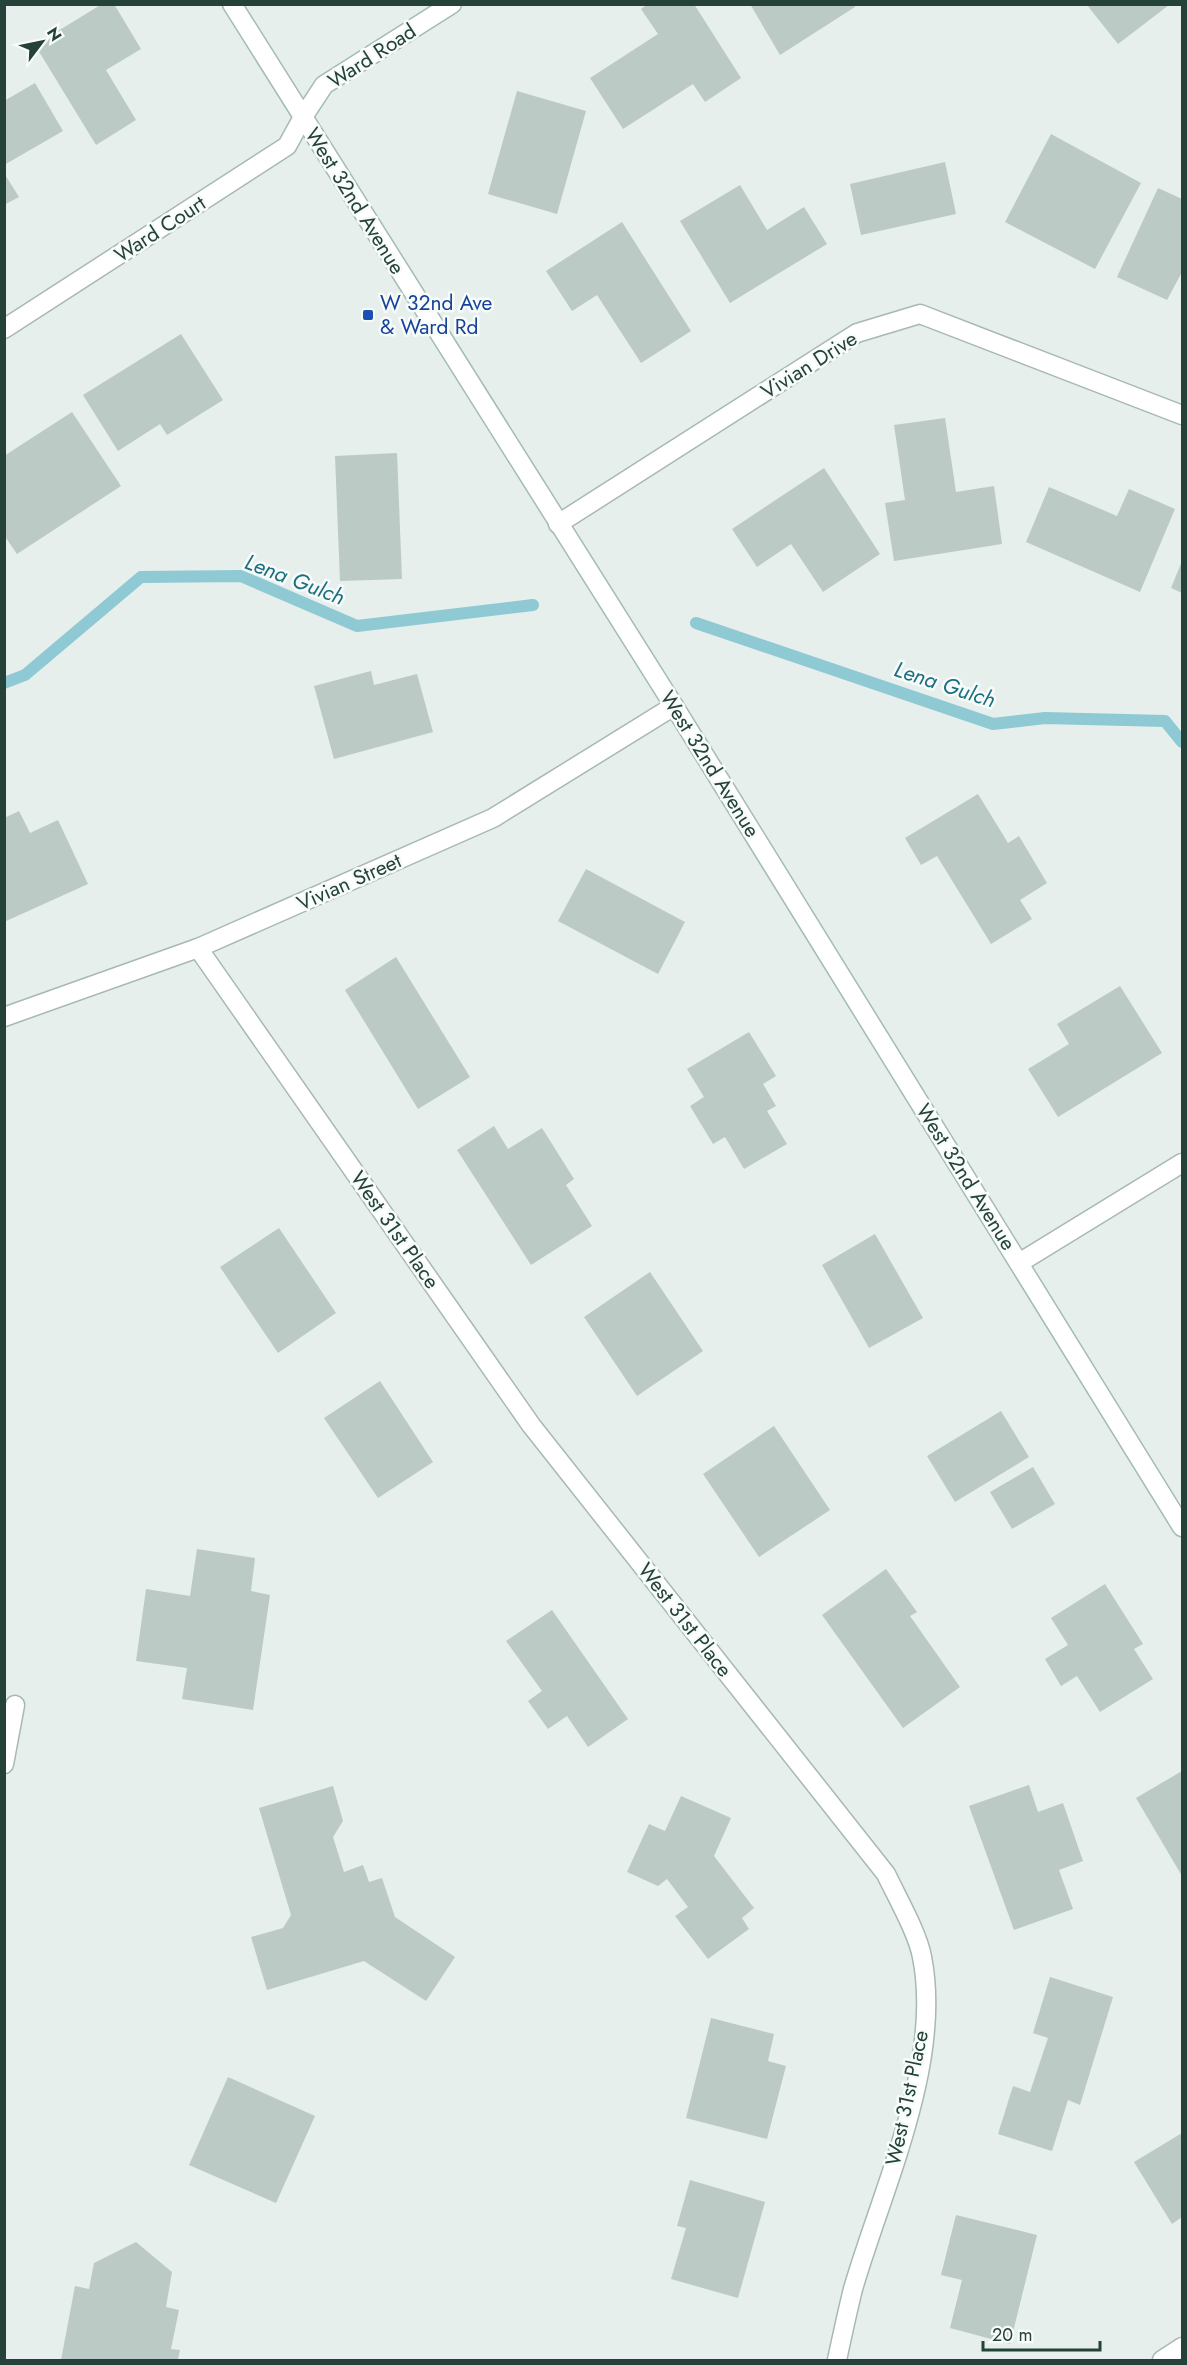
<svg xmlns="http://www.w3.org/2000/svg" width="1187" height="2365" viewBox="0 0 1187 2365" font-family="Jost,sans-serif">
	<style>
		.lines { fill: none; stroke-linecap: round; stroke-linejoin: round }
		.stream { stroke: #8ec9d4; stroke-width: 12 }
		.building { fill: #bbcac4 }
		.street-casing { stroke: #a8b8b2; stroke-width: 21 }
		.secondary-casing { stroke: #a4bbb3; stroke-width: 21 }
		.street { stroke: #fff; stroke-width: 18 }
		.secondary { stroke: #fff; stroke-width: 18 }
		.transit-dot { fill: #1a4fb4; stroke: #f7fbf9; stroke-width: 2 }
		.labels { text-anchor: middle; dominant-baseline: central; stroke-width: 5; stroke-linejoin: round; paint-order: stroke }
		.street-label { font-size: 21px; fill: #24423a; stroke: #f7fbf9 }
		.transit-label { font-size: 21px; fill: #164399; stroke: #f7fbf9; text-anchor: start }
		.water-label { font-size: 22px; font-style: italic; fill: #1c6f80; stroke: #f7fbf9 }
	</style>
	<rect width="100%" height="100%" fill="#e6efeb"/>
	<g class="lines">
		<g class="stream">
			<polyline points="696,623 993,724 1045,718 1165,721 1182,742"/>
			<polyline points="4,683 25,675 141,577 241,576 357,626 533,605"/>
		</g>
	</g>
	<g class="building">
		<polygon points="102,4 114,4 141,49 106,70 136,120 96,145 35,45"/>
		<polygon points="648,4 694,4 741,78 705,102 693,84 623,129 590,78 658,34 641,9"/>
		<polygon points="750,4 854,4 855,7 780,55"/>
		<polygon points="1087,5 1169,5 1118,44"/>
		<polygon points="35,83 63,131 4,165 4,101"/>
		<polygon points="517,91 586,111 557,214 488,194"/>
		<polygon points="1051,134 1141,183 1095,269 1005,222"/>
		<polygon points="945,162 956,214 861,235 850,184"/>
		<polygon points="4,173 19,197 4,205"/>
		<polygon points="740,185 767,230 804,207 827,244 730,303 680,221"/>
		<polygon points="1158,188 1182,199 1182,272 1167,300 1117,277"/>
		<polygon points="622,222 691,331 641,363 597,295 572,311 546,271"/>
		<polygon points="181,334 223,400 167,435 160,424 118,451 83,395"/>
		<polygon points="72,412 121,486 17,554 4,535 4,456"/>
		<polygon points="945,418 956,492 994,486 1002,544 894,561 885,503 905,500 894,425"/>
		<polygon points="397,453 402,579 340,581 335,456"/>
		<polygon points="824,468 880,554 823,592 791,544 757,567 732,529"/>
		<polygon points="1049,487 1117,516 1129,489 1175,509 1140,592 1026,542"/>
		<polygon points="1182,561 1182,593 1171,588"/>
		<polygon points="371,671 374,685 417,674 433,732 334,759 314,686"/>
		<polygon points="978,794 1008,843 1019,836 1047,883 1020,900 1032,919 991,944 937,856 921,865 905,838"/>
		<polygon points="19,811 30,833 58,820 88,884 4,922 4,818"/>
		<polygon points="586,869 685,922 658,974 558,921"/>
		<polygon points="396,957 470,1077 418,1109 345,990"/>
		<polygon points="1120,986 1162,1053 1058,1117 1028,1069 1069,1044 1057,1024"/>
		<polygon points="749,1032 776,1076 763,1084 776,1106 767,1111 787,1144 744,1169 725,1137 713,1144 690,1106 704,1097 687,1069"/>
		<polygon points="494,1126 508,1149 542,1128 574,1179 566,1185 592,1226 531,1265 457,1150"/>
		<polygon points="279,1228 336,1313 278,1353 220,1267"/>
		<polygon points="875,1234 923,1318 869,1348 822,1265"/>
		<polygon points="650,1272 703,1351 637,1396 584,1317"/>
		<polygon points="380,1381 433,1462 378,1498 324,1418"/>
		<polygon points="1001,1411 1029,1457 955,1502 927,1456"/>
		<polygon points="774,1426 830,1510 759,1557 703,1474"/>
		<polygon points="1033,1467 1055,1504 1012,1529 990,1492"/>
		<polygon points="197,1549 255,1558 251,1591 270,1595 253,1710 182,1699 187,1668 136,1661 146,1589 190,1596"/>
		<polygon points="886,1569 917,1612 910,1616 960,1687 903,1728 822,1615"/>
		<polygon points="1105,1584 1143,1644 1134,1649 1153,1679 1100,1712 1077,1676 1061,1686 1045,1659 1068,1645 1051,1618"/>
		<polygon points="552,1610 628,1719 588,1747 567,1716 548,1729 528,1701 542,1691 506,1641"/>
		<polygon points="1182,1771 1182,1876 1136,1798"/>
		<polygon points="1029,1785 1038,1812 1063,1803 1083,1861 1059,1870 1073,1909 1014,1930 969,1806"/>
		<polygon points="333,1786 343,1821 333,1837 344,1872 363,1865 369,1882 382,1878 395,1917 455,1957 426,2001 364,1961 267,1990 251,1937 283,1928 291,1915 259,1808"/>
		<polygon points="681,1796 731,1818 714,1856 754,1908 742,1918 749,1929 708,1959 675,1916 688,1907 667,1879 658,1886 627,1872 649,1824 665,1831"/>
		<polygon points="1050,1977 1113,1997 1080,2105 1068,2100 1052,2151 998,2134 1013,2086 1030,2092 1048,2038 1033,2033"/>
		<polygon points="711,2018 774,2034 768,2061 786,2066 767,2139 686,2118"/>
		<polygon points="228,2077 315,2116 276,2203 189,2165"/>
		<polygon points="1182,2133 1182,2217 1172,2224 1134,2162"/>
		<polygon points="690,2180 765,2202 738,2298 671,2279 686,2228 677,2226"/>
		<polygon points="956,2215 1037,2235 1010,2344 950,2328 962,2280 941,2275"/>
		<polygon points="136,2242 172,2272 166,2307 179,2310 171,2349 180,2350 178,2360 61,2360 75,2286 89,2289 94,2263"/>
	</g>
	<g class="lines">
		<defs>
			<g id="street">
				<polyline points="4,329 287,146 303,117"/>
				<polyline points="558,524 857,333 920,314 1182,415"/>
				<path d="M198 948 531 1425 886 1874C897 1897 918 1934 922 1957 943 2063 882 2189 853 2289 847 2313 842 2337 837 2360"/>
				<polyline points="4,1017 198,948 493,818 674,706"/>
				<polyline points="1019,1263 1182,1163"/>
				<polyline points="4,1764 15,1705"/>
				<polyline points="1162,2360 1182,2347"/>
			</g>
			<g id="secondary">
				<polyline points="232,4 674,706 1182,1527"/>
				<polyline points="303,117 324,85 452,4"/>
			</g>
		</defs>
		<use href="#street" class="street-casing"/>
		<use href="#secondary" class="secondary-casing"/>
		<use href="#street" class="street"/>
		<use href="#secondary" class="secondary"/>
	</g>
	<rect class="transit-dot" x="362" y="309" width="12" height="12" rx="3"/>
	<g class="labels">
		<g class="street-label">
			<text transform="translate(372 56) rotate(-33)">Ward Road</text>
			<text transform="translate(355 201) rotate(58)">West 32nd Avenue</text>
			<text transform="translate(160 229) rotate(-33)">Ward Court</text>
			<text transform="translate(809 365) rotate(-32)">Vivian Drive</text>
			<text transform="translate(710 764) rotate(58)">West 32nd Avenue</text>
			<text transform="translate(349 882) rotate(-24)">Vivian Street</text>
			<text transform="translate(966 1177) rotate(58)">West 32nd Avenue</text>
			<text transform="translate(395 1230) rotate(55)">West 31st Place</text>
			<text transform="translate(685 1620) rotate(52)">West 31st Place</text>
			<text transform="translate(907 2098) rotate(-78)">West 31st Place</text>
		</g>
		<g class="transit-label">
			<text x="380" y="303">W 32nd Ave<tspan x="380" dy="24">&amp; Ward Rd</tspan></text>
		</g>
		<g class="water-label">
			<text transform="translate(295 579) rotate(21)">Lena Gulch</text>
			<text transform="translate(945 684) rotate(18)">Lena Gulch</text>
		</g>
	</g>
	<rect width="1187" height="2365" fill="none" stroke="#24423a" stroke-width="12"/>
	<g transform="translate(42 42) rotate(58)" stroke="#f7fbf9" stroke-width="4.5" paint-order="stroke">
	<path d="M0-4.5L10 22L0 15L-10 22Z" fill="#24423a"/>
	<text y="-9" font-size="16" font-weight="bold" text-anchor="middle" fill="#24423a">N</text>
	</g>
	<path d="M983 2341v9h117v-9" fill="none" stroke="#24423a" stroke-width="3"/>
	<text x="992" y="2341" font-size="18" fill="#24423a" stroke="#f7fbf9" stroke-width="4.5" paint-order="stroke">20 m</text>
</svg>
